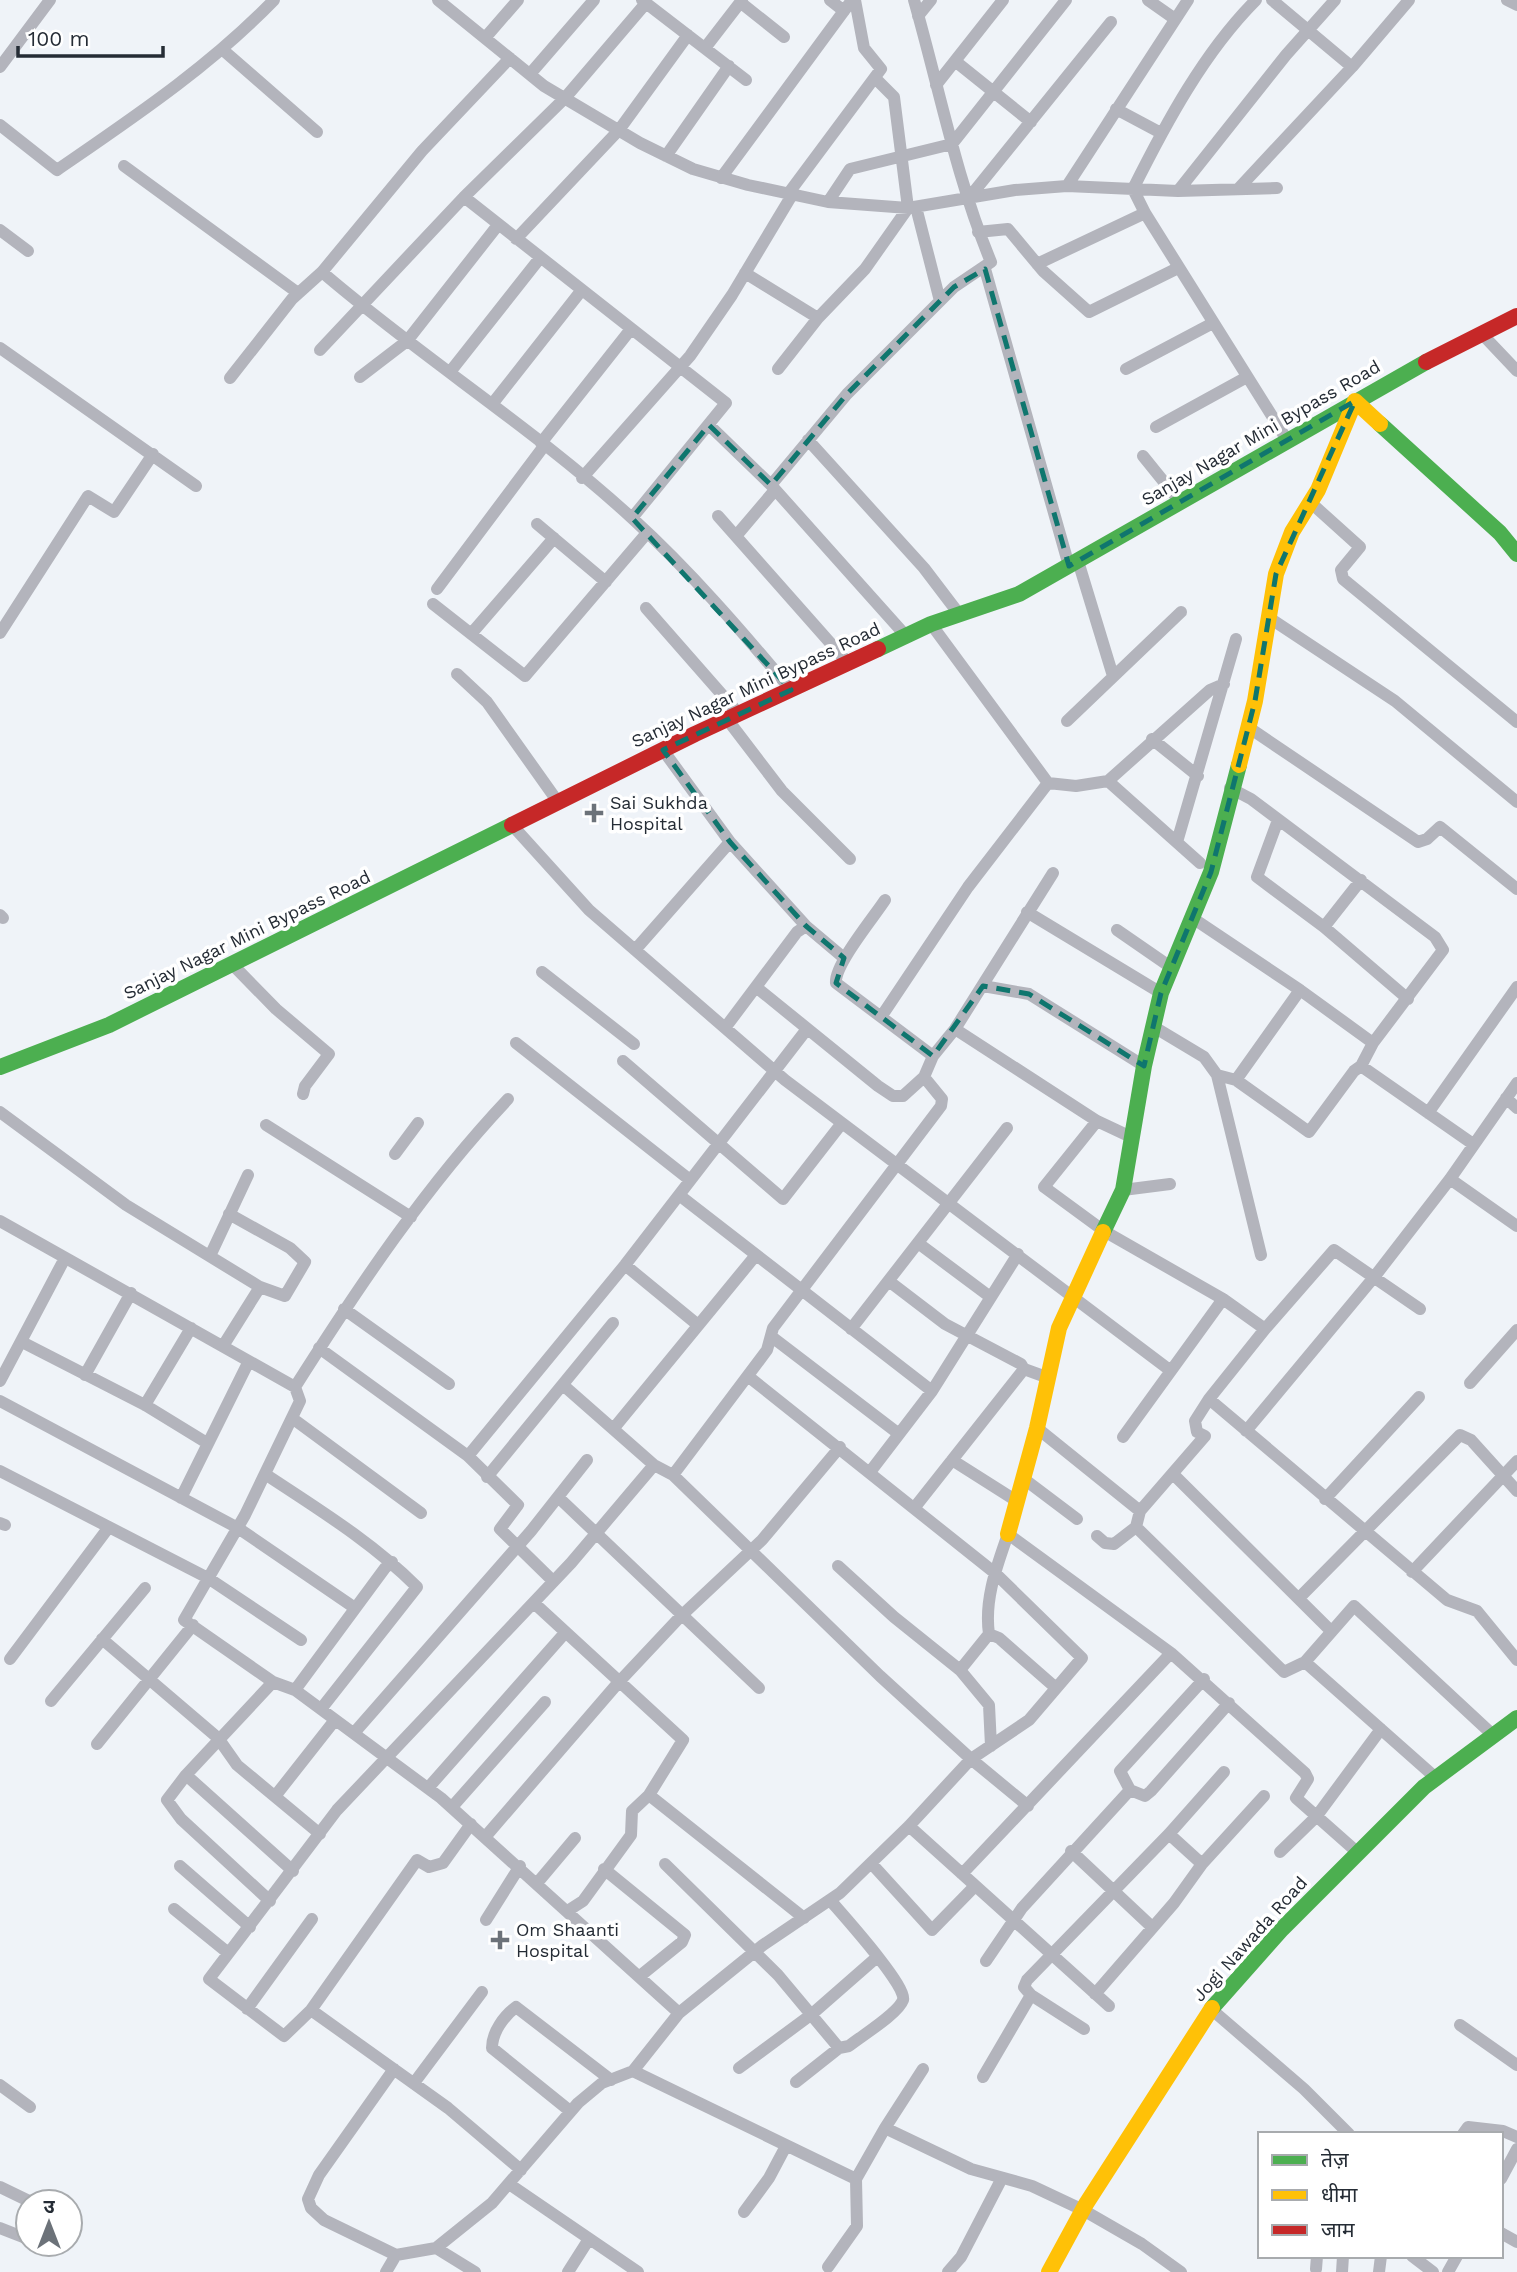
<svg xmlns="http://www.w3.org/2000/svg" width="1517" height="2272" font-family="'Work Sans','Noto Sans Devanagari',sans-serif">
	<style>
		.lines { fill: none; stroke-linecap: round; stroke-linejoin: round }
		.street { stroke: #b3b4bc; stroke-width: 12 }
		.fast { stroke: #4caf50; stroke-width: 16 }
		.slow { stroke: #ffc107; stroke-width: 16 }
		.jam { stroke: #c62828; stroke-width: 16 }
		.marked { fill: none; stroke: #0f766e; stroke-width: 5; stroke-dasharray: 14 9; stroke-linejoin: round }
		.poi-dot { fill: #6c7279; stroke: #fff; stroke-width: 2.5 }
		.labels { text-anchor: middle; stroke-width: 7; stroke-linejoin: round; paint-order: stroke }
		.street-label { font-size: 18px; fill: #252c35; stroke: #fff }
		.poi-label { font-size: 18px; fill: #252c35; stroke: #fff; text-anchor: start }
	</style>
	<rect width="100%" height="100%" fill="#eff3f8"/>
	<g class="lines">
		<!-- street -->
		<path class="street" d="M438 0 544 86 640 143 693 169 748 185 828 202 908 208 1015 190 1067 186 1178 191 1277 188
			M642 0 746 80
			M830 0 844 11
			M1148 0 1175 19
			M1272 0 1352 67
			M1507 0 1517 5
			M740 2 784 37
			M918 16 931 0
			M485 38 518 0
			M705 48 742 0
			M223 50 317 132
			M955 61 1031 122
			M0 67 50 0
			M530 74 594 0
			M936 85 1003 0
			M1116 109 1161 133
			M0 125 57 170C134 117 209 67 274 0
			M666 156 729 66
			M124 166 298 293
			M721 178 852 0
			M1067 186 1188 0
			M1239 188 1352 67 1409 0
			M1133 189 1145 213 1287 440
			M1133 189C1166 123 1204 52 1256 0
			M1178 191 1286 55 1335 0
			M788 194 881 69 864 48 855 0
			M464 197 726 403 632 518
			M968 199 1111 22
			M828 202 850 169 952 144 1066 0
			M916 207 940 301
			M0 230 28 251
			M978 232 1008 229 1043 271 1089 312 1178 268
			M516 239 619 130 688 35
			M1037 264 1145 213
			M985 269 1069 566
			M322 272C422 358 535 429 633 519 690 571 741 630 791 690
			M745 273 818 318
			M1482 334 1517 371
			M0 348 196 486
			M320 350 464 197 565 98 646 3
			M778 369 818 318 865 269 908 208 894 97 875 78
			M1126 369 1213 323
			M450 372 540 258
			M360 377 407 341 498 225
			M230 378 292 299 322 272 422 151 510 58
			M493 403 581 291
			M709 425 771 485 906 636
			M1156 427 1247 377
			M808 440 924 568 959 614
			M541 443 631 329
			M1143 456 1181 503
			M582 478 690 356 732 295 792 195
			M771 485 847 394 954 287 991 262C956 178 939 87 914 0
			M1310 502 1360 547 1341 570 1343 579 1517 722
			M718 516 848 663
			M537 524 606 582
			M736 536 775 490
			M1078 561 1113 676
			M437 589 544 446
			M433 604 525 676 647 533
			M646 608 739 714
			M1271 619 1395 701 1517 802
			M931 624 1048 783
			M0 633 88 496 114 512 153 454
			M471 634 554 538
			M457 674 487 702 558 802
			M727 719 782 791 850 859
			M1067 721 1181 612
			M1248 727 1418 842 1427 839 1440 827 1517 889
			M1152 739 1198 776
			M663 750 730 842 806 926 844 958
			M1108 781 1200 863
			M1278 820 1257 877 1324 927 1408 999
			M512 825 589 910 785 1080 1171 1371
			M1177 842 1236 639
			M885 900C874 917 834 965 836 983L933 1056
			M1027 912 1161 993
			M0 915 3 918
			M1194 919 1300 990 1373 1043
			M1324 927 1361 880
			M1117 930 1172 968
			M635 950 730 842
			M232 964 276 1009 329 1054 305 1086 303 1094
			M542 972 634 1044
			M983 986 1029 994 1144 1066
			M756 987 878 1086 893 1096H903L924 1077 933 1056 955 1029 1053 873
			M881 1017 968 887 1048 783 1076 786 1108 781 1210 690 1224 684
			M1154 1027 1204 1057 1217 1075 1261 1255
			M725 1028 797 932 806 926
			M955 1029 1097 1121 1131 1137
			M516 1043 690 1180
			M623 1061 783 1199 842 1123
			M1361 1066 1473 1144
			M1217 1075 1236 1080 1309 1132 1354 1071 1361 1066 1373 1043 1443 950 1435 937 1251 799 1230 788
			M1236 1080 1300 990
			M1506 1098 1517 1108
			M0 1112 126 1205 260 1287 285 1296 305 1262 290 1248 229 1214
			M1428 1113 1517 987
			M1097 1121 1044 1187 1104 1231 1223 1299 1265 1329 1209 1399 1195 1421 1197 1432 1205 1436 1140 1511 1136 1527 1114 1544 1105 1543 1097 1536
			M266 1125 411 1217
			M395 1154 418 1123
			M1450 1179 1517 1226
			M1123 1190 1170 1184
			M679 1195 932 1391
			M0 1221 295 1387 300 1401 245 1515 184 1620 273 1682 295 1690 441 1798 679 2013
			M918 1243 989 1296
			M210 1256 248 1175
			M625 1265 698 1325
			M890 1282 945 1324 1021 1364 1024 1369 1046 1377
			M344 1309 449 1384
			M851 1329 1007 1128
			M1265 1329 1334 1250 1420 1309
			M772 1337 899 1434
			M22 1342 145 1405 207 1443
			M223 1346 260 1287
			M319 1348 468 1456 518 1505 500 1529 552 1580
			M85 1375 131 1293
			M0 1381 65 1258
			M1470 1383 1517 1330
			M563 1385 654 1465 673 1475 880 1676 971 1759 1028 1806
			M295 1387C359 1286 426 1186 508 1099
			M1209 1399 1447 1600 1477 1611 1517 1660
			M0 1401 238 1528 355 1608
			M145 1405 191 1328
			M292 1418 421 1513
			M614 1428 756 1255
			M1037 1428 1140 1511
			M1246 1431 1375 1276 1450 1179 1517 1083
			M1123 1437 1223 1299
			M468 1456 625 1265 807 1029
			M952 1460 1015 1500
			M0 1471 208 1578 301 1640
			M870 1472 932 1391 1018 1254
			M265 1474C318 1509 372 1542 417 1587L321 1709
			M673 1475 767 1350 773 1328 941 1106 942 1099 924 1077
			M1174 1475 1331 1631
			M487 1477 613 1323
			M1024 1479 1077 1519
			M558 1497 759 1688
			M181 1498 249 1361
			M1325 1499 1419 1397
			M915 1507 1024 1369
			M0 1523 5 1525
			M1136 1527 1284 1672 1305 1662 1354 1606 1493 1735
			M838 1566 894 1617 960 1670 989 1705 991 1746
			M1412 1572 1517 1461
			M1300 1597 1460 1435 1471 1440 1517 1491
			M534 1603 683 1740 649 1795 632 1811 631 1835 583 1901 569 1910
			M989 1634 999 1638 1056 1688
			M102 1639 218 1738 237 1765 320 1834
			M10 1659 109 1527
			M1305 1662 1436 1778
			M960 1670 989 1634C984 1599 997 1566 1008 1534L1171 1653 1305 1773 1308 1779 1296 1798 1357 1852
			M1204 1679 1120 1771 1130 1790 1145 1796 1151 1791 1229 1703
			M295 1690 385 1568 392 1562
			M51 1701 145 1588
			M354 1733 531 1531 587 1460
			M97 1744 193 1625
			M186 1775 293 1871
			M428 1788 564 1634
			M276 1795 335 1720
			M649 1795 804 1918
			M452 1807 545 1702
			M471 1824 443 1863 429 1867 417 1860 311 2010 284 2036 209 1979 337 1810 571 1563 654 1465
			M909 1826 1109 2006
			M1169 1834 1202 1864
			M486 1836 618 1683 680 1617 762 1540 840 1447
			M1071 1851 1152 1927
			M1280 1852 1316 1817 1381 1729
			M871 1863 932 1930 975 1886
			M665 1864 778 1975 839 2048
			M180 1866 250 1927
			M604 1869 685 1935 682 1942 640 1976
			M962 1874 1171 1653
			M538 1882 575 1838
			M270 1901 181 1819 167 1800 186 1775 273 1682
			M174 1909 227 1952
			M486 1920 520 1866
			M986 1961 1022 1908 1130 1790
			M1095 1994 1174 1903 1202 1864 1264 1796
			M247 2009 312 1919
			M1211 2009 1304 2089 1349 2134
			M311 2010 448 2108 521 2170
			M1460 2025 1517 2065
			M1084 2029 1031 1995 1024 1987 1027 1980 1169 1834 1224 1772
			M739 2068 812 2014 876 1958
			M394 2069 319 2175 308 2199 311 2208 324 2220 396 2255
			M633 2071 856 2179 885 2128 971 2169 1032 2186 1083 2210 1142 2244 1181 2272
			M983 2077 1031 1995
			M796 2082 839 2048 849 2046C861 2036 898 2014 903 2000 908 1987 842 1914 830 1900
			M414 2083 482 1992
			M0 2085 30 2107
			M570 2111 492 2048C492 2032 504 2016 516 2007L611 2080
			M885 2128 923 2069
			M1463 2134 1468 2127 1503 2131 1517 2137
			M1501 2179 1517 2149
			M509 2184 638 2272
			M0 2187 31 2202
			M744 2212 769 2178 786 2146
			M0 2228 28 2239
			M1501 2233 1517 2242
			M436 2248 475 2272
			M1412 2256 1433 2272
			M828 2267 857 2226 856 2179
			M1316 2269 1317 2256
			M386 2272 396 2255 436 2248 492 2203 578 2103 602 2083 633 2071 679 2013 763 1945 840 1893 909 1826 971 1759 1029 1720 1082 1658 995 1573 749 1377
			M568 2272 589 2239
			M948 2272 961 2257 1002 2178
			M1342 2272 1343 2256
			M1379 2272 1381 2256
			M1448 2272 1457 2256"/>
		<!-- fast -->
		<path class="fast" d="M1380 424 1500 533 1517 554
			M878 649 931 624 1019 594 1426 362
			M0 1067 109 1025 512 825
			M1103 1232 1123 1190 1144 1066 1161 993 1211 872 1239 765
			M1212 2008 1282 1929 1424 1787 1517 1718"/>
		<!-- slow -->
		<path class="slow" d="M1239 765 1255 701 1276 574 1292 532 1318 490 1355 401 1380 424
			M1008 1534 1037 1428 1059 1328 1103 1232
			M1049 2272 1086 2204 1212 2008"/>
		<!-- jam -->
		<path class="jam" d="M1426 362 1517 316
			M512 825 695 734 878 649"/>
	</g>
	<!-- marked area -->
	<path class="marked" d="M985 269 1069 566 1355 401 1276 574 1255 701 1211 872 1161 993 1144 1066 1029 994 983 986 933 1056 836 983 844 958 806 926 730 842 663 750 791 690 632 518 709 425 771 485 847 394 954 287Z"/>
	<!-- markers -->
	<g class="poi-dot">
		<path d="M590.5 802.5h7v7h7v7h-7v7h-7v-7h-7v-7h7z"/>
		<path d="M496.5 1929.5h7v7h7v7h-7v7h-7v-7h-7v-7h7z"/>
	</g>
	<g class="labels">
		<!-- street labels -->
		<g class="street-label">
			<text transform="translate(1261 433) rotate(-30)" y="6">Sanjay Nagar Mini Bypass Road</text>
			<text transform="translate(756 685) rotate(-25)" y="6">Sanjay Nagar Mini Bypass Road</text>
			<text transform="translate(247 935) rotate(-26)" y="6">Sanjay Nagar Mini Bypass Road</text>
			<text transform="translate(1250 1939) rotate(-48)" y="6">Jogi Nawada Road</text>
		</g>
		<!-- poi labels -->
		<g class="poi-label">
			<text x="610" y="809">Sai Sukhda<tspan x="610" dy="21">Hospital</tspan></text>
			<text x="516" y="1936">Om Shaanti<tspan x="516" dy="21">Hospital</tspan></text>
		</g>
	</g>
	<!-- legend -->
	<rect x="1258" y="2132" width="245" height="126" fill="#ffffff" stroke="#a8abae" stroke-width="2"/>
	<rect x="1272" y="2155" width="35" height="10" fill="#4caf50" stroke="#a8abae" stroke-width="2"/>
	<text x="1321" y="2167" font-size="21" fill="#252c35">तेज़</text>
	<rect x="1272" y="2190" width="35" height="10" fill="#ffc107" stroke="#a8abae" stroke-width="2"/>
	<text x="1321" y="2202" font-size="21" fill="#252c35">धीमा</text>
	<rect x="1272" y="2225" width="35" height="10" fill="#c62828" stroke="#a8abae" stroke-width="2"/>
	<text x="1321" y="2237" font-size="21" fill="#252c35">जाम</text>
	<!-- north arrow -->
	<g transform="translate(49 2223)"><circle r="33" fill="#ffffff" stroke="#a8abae" stroke-width="2"/>
	<path d="M0-5L12 26L0 18L-12 26Z" fill="#6c7279"/>
	<text y="-10" font-size="19" font-weight="bold" text-anchor="middle" fill="#252c35">उ</text>
	</g>
	<!-- scale -->
	<path d="M18 46v10h145v-10" fill="none" stroke="#252c35" stroke-width="3.5"/>
	<text x="28" y="46" font-size="21" fill="#252c35" stroke="#ffffff" stroke-width="5" paint-order="stroke">100 m</text>
</svg>
